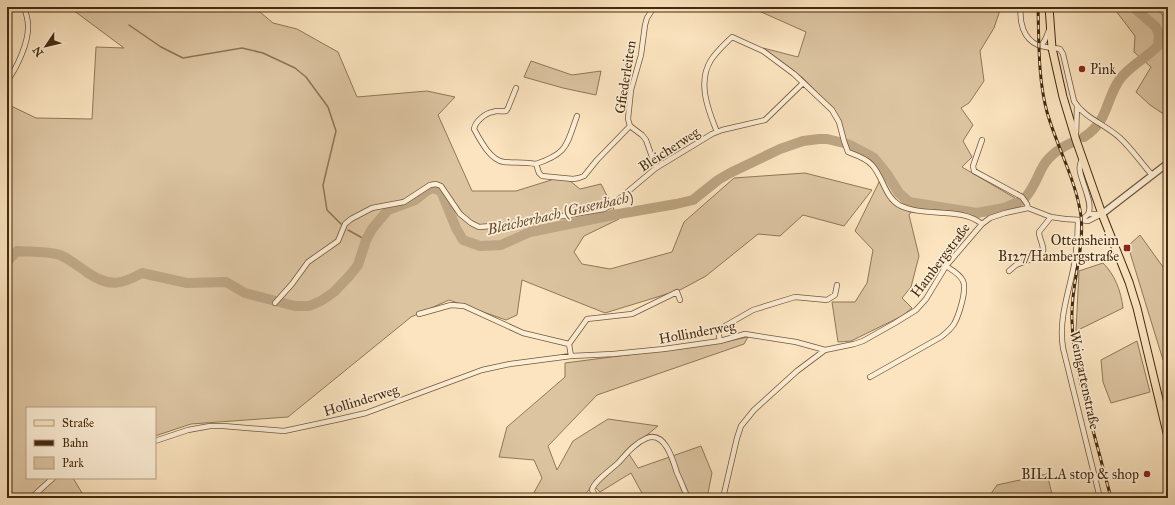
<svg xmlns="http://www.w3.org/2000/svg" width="1175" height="505" font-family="'IM FELL Great Primer',serif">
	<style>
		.green { fill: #dcc4a1; stroke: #907758 }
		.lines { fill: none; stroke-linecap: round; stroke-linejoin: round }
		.stream { stroke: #8d7454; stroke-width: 1.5 }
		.river { stroke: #bda583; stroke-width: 10 }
		.minor-casing { stroke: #72583a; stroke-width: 6 }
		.tertiary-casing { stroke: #72583a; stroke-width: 8 }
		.primary-casing { stroke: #452a0e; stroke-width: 9 }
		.minor { stroke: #fcedd5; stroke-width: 4.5 }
		.tertiary { stroke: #fcedd5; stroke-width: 5.5 }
		.primary { stroke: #fbe4bf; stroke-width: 7 }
		.rail-casing { stroke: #452a0e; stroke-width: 3 }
		.rail { stroke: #fcedd5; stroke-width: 1.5; stroke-dasharray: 4.5; stroke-linecap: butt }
		.poi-dot { fill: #8f2418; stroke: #fcedd5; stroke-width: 1.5 }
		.labels { text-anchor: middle; stroke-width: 3.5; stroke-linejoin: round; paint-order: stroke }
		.poi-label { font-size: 14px; fill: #452a0e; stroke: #fcedd5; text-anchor: end }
		.street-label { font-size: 14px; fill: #452a0e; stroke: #fcedd5 }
		.water-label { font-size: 15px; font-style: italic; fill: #694f31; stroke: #fcedd5 }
	</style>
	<rect width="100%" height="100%" fill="#fbe4bf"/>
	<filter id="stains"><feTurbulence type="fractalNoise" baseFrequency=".005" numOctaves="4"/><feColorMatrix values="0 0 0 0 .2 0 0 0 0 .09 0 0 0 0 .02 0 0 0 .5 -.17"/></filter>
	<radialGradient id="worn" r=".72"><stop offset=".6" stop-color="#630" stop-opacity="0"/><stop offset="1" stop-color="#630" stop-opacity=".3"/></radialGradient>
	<!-- green -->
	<path class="green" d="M69 7H254L273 23 297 29 338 52 357 97 427 91 455 97 438 115 472 191H516L564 176 580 189 601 184 619 219 584 236 574 252 582 264 610 269 672 252 684 222 734 178 805 173 872 190 844 226 803 215 780 236 758 234 706 276 680 290 605 313 522 280 517 315 506 320 449 300 411 317 288 417 191 424 155 436V408H27V478H73L85 498H7V104L36 118 92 119 96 47 124 48Z
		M750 7H1001L994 28 980 51 984 81 969 103 961 108 973 125 963 141 972 157 962 167 1015 198 1021 206 984 216 965 214 917 204 909 215 919 256 911 287 902 298 912 308 902 316 851 341 838 342 832 302H855L867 283 873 250 855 231 881 178 870 162 846 151 833 109 803 78 763 48 798 57 806 32Z
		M1121 7H1154L1168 20V117L1150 105 1136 92 1151 67 1134 52 1135 36 1116 11Z
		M531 61 572 75 601 71 596 95 563 88 524 77Z
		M1140 235 1168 274V357L1163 360 1128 246Z
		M1103 263C1115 275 1121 291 1123 308L1076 331 1079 271Z
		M748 337 744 344 597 395 548 446 557 470 573 441 608 419 658 426 627 451 638 468 701 446 712 473 707 498 644 497 631 473 600 492 593 485 582 498H531L542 478 534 460 499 457 507 427 565 377V363L719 343Z
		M1137 341 1150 392 1111 403 1103 382 1101 360Z
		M1047 474 1053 498H988L997 485Z"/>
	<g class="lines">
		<!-- stream -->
		<path class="stream" d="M129 25 161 47 183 58 242 48 263 53 295 68 306 77 328 107 336 131 323 185 327 210 341 224
			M348 230 366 240"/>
		<!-- river -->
		<path class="river" d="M1084 137C1109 121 1105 100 1120 79 1130 66 1146 58 1158 46L1159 35 1156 27 1133 7
			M1025 198C1033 189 1036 180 1041 170 1047 157 1058 149 1071 143
			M7 262 17 251C30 252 47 251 60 255 70 259 79 267 88 273 109 287 121 285 142 273L187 283 226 282 245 293 295 306H309L321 301 334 292 351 274 358 265 366 240 372 229 388 210 415 200 428 190 433 188 441 191 456 228 463 240 480 246 501 245 530 232 613 215 676 204 693 200 718 180 730 173 780 149 803 141 819 139H827L848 144 874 158 887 174 899 193 909 202 977 213 1004 208 1021 201"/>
		<!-- minor casing -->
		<g class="minor-casing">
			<path id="minor" d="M654 7 647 18 645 25 641 55 631 90 628 119 630 126 642 135 646 140 656 168
				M1021 7C1019 21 1023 39 1038 45 1045 48 1053 48 1060 49L1063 54 1074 101C1084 118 1105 124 1120 138 1132 149 1141 163 1152 175
				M1041 46 1045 40 1049 30
				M7 81C17 68 29 42 28 25 28 19 26 13 24 7
				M516 88 508 108 506 111C501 112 497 110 493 112 485 113 475 122 474 129 480 140 490 160 504 162 515 163 525 162 536 164
				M577 116C566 146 568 153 536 164L539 173 542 176 573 179 579 178 584 176 597 160 630 126
				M717 132C708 110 697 82 711 60 717 51 725 44 732 37L763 51 794 74 832 110 839 122 844 141 848 152C856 155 866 158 872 165 883 177 885 197 899 205 924 218 960 206 982 224
				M1076 136 1077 106
				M982 140 973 166 974 171 1022 197 1027 204 1028 208
				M1088 214H1102
				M1078 220C1078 233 1077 247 1075 260 1070 290 1058 317 1063 348L1100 498
				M1081 220C1083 218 1087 216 1088 214 1094 205 1081 181 1080 171 1079 167 1080 163 1082 159
				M1009 271 1016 265 1042 255C1046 247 1039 240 1039 232L1051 217
				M275 303 292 284 308 262 338 241 345 224 351 219 372 208 404 202 430 185 436 184 441 186 460 214 471 223 479 227 515 224 604 209 613 204 656 168 712 134 722 130 765 120 803 83
				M419 314 451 305 464 306 523 333 569 344
				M720 341 718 330 753 310 795 297 827 300 835 295 837 285
				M571 356 569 344 587 319 632 314 677 292 680 300
				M870 377 941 337C946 333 951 329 954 324 959 315 967 290 963 281 960 274 952 270 946 266
				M155 441 188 430 210 426H223L284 431 340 419 366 413 482 370 510 364 571 356 613 354 664 349 720 341 745 334 796 342 825 350
				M31 498 53 478
				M597 498 592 490C593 482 612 469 619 462 627 453 635 443 647 438 665 431 673 460 677 473 681 481 684 490 688 498
				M723 498 737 438 741 426 754 410 797 371 825 350 854 344 863 341 895 323 916 310 926 299 946 266 982 224 990 218 1005 213 1028 208 1051 217 1065 219 1081 220 1088 221 1102 214"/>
		</g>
		<!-- tertiary casing -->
		<g class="tertiary-casing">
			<path id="tertiary" d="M1102 214 1168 163"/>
		</g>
		<!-- primary casing -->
		<g class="primary-casing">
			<path id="primary" d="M1049 7 1052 48 1063 97 1076 140 1102 214 1129 282 1137 308 1168 437"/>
		</g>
		<!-- minor -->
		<use href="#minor" class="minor"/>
		<!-- tertiary -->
		<use href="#tertiary" class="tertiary"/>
		<!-- primary -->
		<use href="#primary" class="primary"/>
		<!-- rail casing -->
		<g class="rail-casing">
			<path id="rail" d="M1038 7C1039 42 1038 79 1047 112 1057 147 1076 180 1081 216 1085 251 1070 286 1072 321 1073 355 1081 387 1090 419 1097 445 1104 472 1111 498"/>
		</g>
		<!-- rail -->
		<use href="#rail" class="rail"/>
	</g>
	<!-- markers -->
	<g class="poi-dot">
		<circle cx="1082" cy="69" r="4"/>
		<rect x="1123" y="244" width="8" height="8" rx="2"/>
		<circle cx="1147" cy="474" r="4"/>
	</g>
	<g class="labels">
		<!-- poi labels -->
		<g class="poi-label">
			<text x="1090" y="74" text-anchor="start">Pink</text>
			<text x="1119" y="245">Ottensheim<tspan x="1119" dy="16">B127/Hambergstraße</tspan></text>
			<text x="1139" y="479">BILLA stop &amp; shop</text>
		</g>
		<!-- street labels -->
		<g class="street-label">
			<text transform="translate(625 77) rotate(-81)" y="5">Gfiederleiten</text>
			<text transform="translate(669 149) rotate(-33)" y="5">Bleicherweg</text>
			<text transform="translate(940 260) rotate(-53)" y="5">Hambergstraße</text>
			<text transform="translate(697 332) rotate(-10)" y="5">Hollinderweg</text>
			<text transform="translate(1085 380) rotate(78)" y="5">Weingartenstraße</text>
			<text transform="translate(361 400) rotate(-17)" y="5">Hollinderweg</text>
		</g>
		<!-- water labels -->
		<g class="water-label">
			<text transform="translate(560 213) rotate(-13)" y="5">Bleicherbach (Gusenbach)</text>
		</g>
	</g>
	<!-- margin -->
	<rect width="1175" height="505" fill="none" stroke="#fbe4bf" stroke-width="24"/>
	<rect x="8" y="8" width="1159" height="489" fill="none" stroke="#452a0e" stroke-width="2"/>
	<rect x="12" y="12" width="1151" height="481" fill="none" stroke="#452a0e"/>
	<!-- legend -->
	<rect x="26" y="407" width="130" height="72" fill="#fcedd5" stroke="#b39f85"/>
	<rect x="34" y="420" width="20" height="6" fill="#fbe4bf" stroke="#b39f85"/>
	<text x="62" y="427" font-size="12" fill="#452a0e">Straße</text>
	<rect x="34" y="440" width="20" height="6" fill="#452a0e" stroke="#b39f85"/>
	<text x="62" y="447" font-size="12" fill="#452a0e">Bahn</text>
	<rect x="34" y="457" width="20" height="12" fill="#dcc4a1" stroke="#b39f85"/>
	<text x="62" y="467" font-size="12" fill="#452a0e">Park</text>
	<!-- north arrow -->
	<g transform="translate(46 46) rotate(235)" stroke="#fcedd5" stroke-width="3" paint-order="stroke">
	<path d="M0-3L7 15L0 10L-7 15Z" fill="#452a0e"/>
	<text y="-6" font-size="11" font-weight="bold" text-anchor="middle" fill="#452a0e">N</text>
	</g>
	<rect width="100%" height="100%" filter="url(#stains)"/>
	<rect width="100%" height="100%" fill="url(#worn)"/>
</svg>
